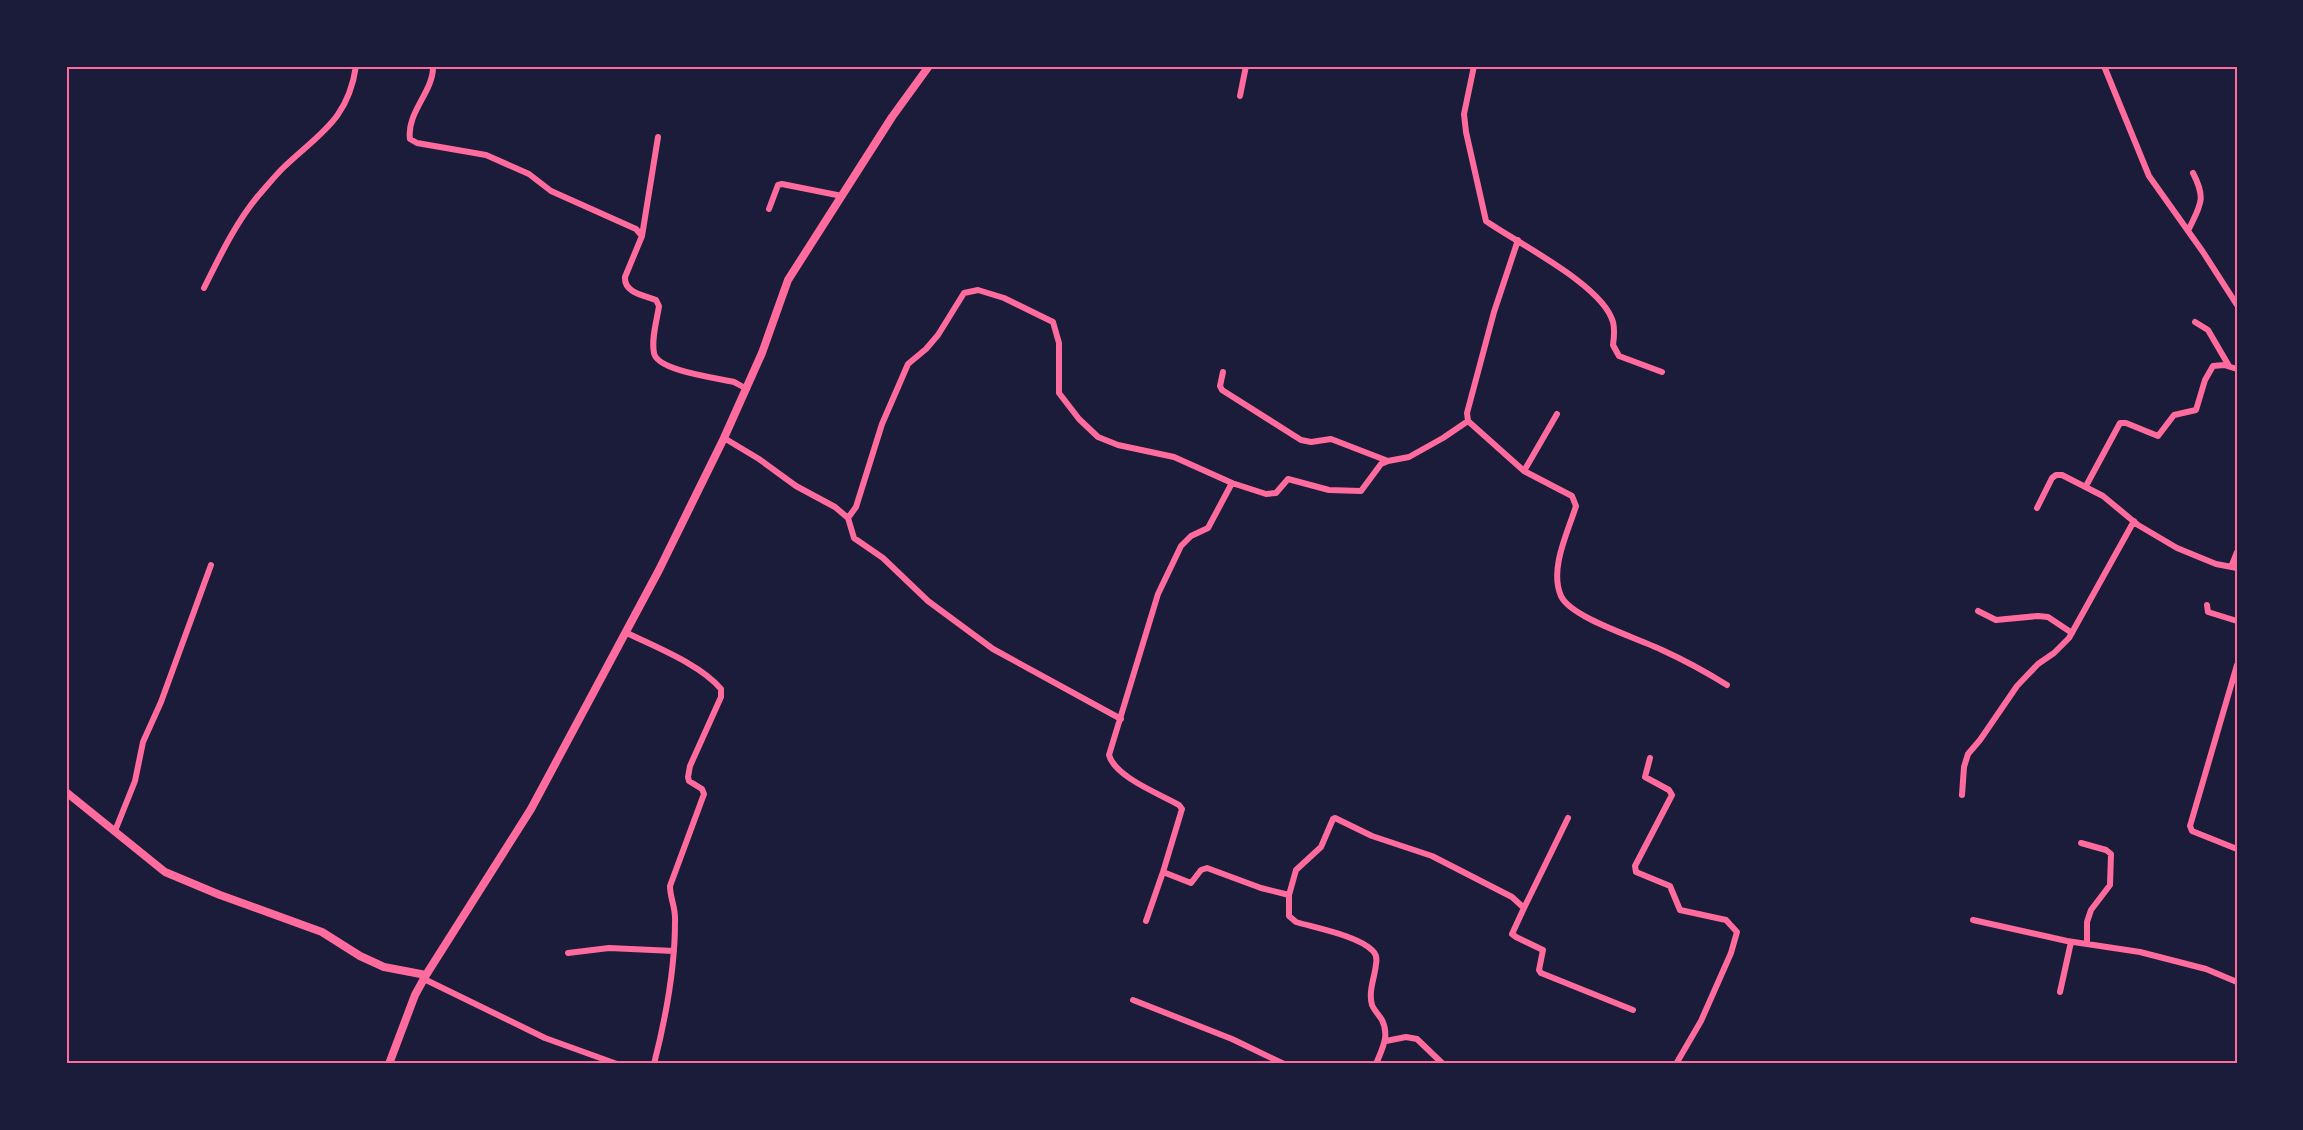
<svg xmlns="http://www.w3.org/2000/svg" width="2303" height="1130" font-family="Inter,sans-serif">
	<style>
		.lines { fill: none; stroke-linecap: round; stroke-linejoin: round }
		.minor { stroke: #ff6b9d; stroke-width: 6 }
		.tertiary { stroke: #ff6b9d; stroke-width: 8 }
		.neatline { fill: none; stroke: #ff6b9d; stroke-width: 2 }
	</style>
	<rect width="100%" height="100%" fill="#1b1b3a"/>
	<g class="lines">
		<!-- minor -->
		<path class="minor" d="M433 66C434 91 406 113 410 139L417 143 486 155 529 174 551 191 636 229 642 236 625 277C624 293 644 295 656 300L659 306C657 320 651 339 654 353 657 371 718 378 734 382 738 384 743 387 747 389
			M1474 66 1464 114 1466 132 1486 221C1517 243 1603 285 1613 322 1615 330 1614 338 1613 345L1619 356 1662 372
			M2104 66 2149 176 2203 252 2237 305
			M1240 96 1246 66
			M769 209 778 185 782 184 842 196
			M2188 231C2200 205 2207 200 2193 173
			M642 236 658 137
			M1518 240 1494 312 1467 413 1468 421 1524 471 1572 496 1576 506C1568 532 1549 569 1561 596 1571 618 1638 638 1662 650 1684 660 1706 672 1727 685
			M204 288C220 256 235 224 258 196 266 187 274 177 283 168 318 134 348 121 356 66
			M2195 322 2208 330 2229 366
			M1223 372 1220 386 1222 390 1301 440 1311 442 1331 439 1388 461
			M724 438 759 459 796 486 835 507 848 518 854 538 883 558 928 601 993 649 1121 719
			M1524 471 1557 414
			M1232 483 1208 528 1191 536 1181 546 1158 594 1109 755C1115 777 1160 794 1179 805L1182 809 1163 872 1191 883 1201 870 1207 868 1261 888 1289 895
			M2086 486 2120 423H2126L2158 436 2174 415 2196 410 2205 380 2213 366 2224 365 2237 369
			M2037 508 2052 478 2056 475H2062L2103 496 2138 525 2177 548 2216 564 2237 568
			M848 518 856 507 882 424 908 364 926 349 938 335 964 293 978 290 1004 298 1053 322 1059 343V393L1079 419 1098 437 1118 445 1174 457 1232 483 1266 494 1276 493 1288 479 1329 490 1361 491 1381 464 1388 461 1409 457 1443 438 1468 421
			M2231 567 2237 552
			M2207 605 2208 612 2237 621
			M1978 611 1996 620 2038 616 2048 617 2072 633
			M625 632C655 647 700 664 721 689V697L690 766 688 777 689 781 702 789 704 794 670 886C670 899 676 907 675 922 675 971 666 1017 654 1064
			M2237 665 2190 826 2192 831 2237 849
			M1650 758 1645 777 1669 790 1672 795 1635 866 1636 872 1670 886 1680 910 1726 920 1737 932 1731 953 1701 1021 1676 1064
			M1962 795 1964 767 1968 754 1980 740 2017 686 2038 664 2054 653 2069 638 2134 521
			M115 831 135 781 143 742 161 702 211 565
			M2081 843 2106 850 2111 854 2110 885 2091 910 2087 922V944
			M1524 908 1568 818
			M1973 920 2067 941 2140 952 2206 969 2237 982
			M1146 921 1163 872
			M568 953 609 948 674 951
			M424 979 545 1038 617 1064
			M2060 992 2071 942
			M1133 1000 1232 1039 1284 1064
			M1386 1041 1406 1037 1417 1039 1443 1064
			M1376 1064C1382 1049 1390 1036 1382 1020 1379 1015 1374 1010 1372 1005 1368 991 1375 977 1376 964 1377 959 1377 955 1373 951 1359 936 1316 928 1296 922L1289 916V895L1296 870 1321 847 1333 819 1335 818 1372 836 1432 856 1512 897 1524 908 1512 934 1516 937 1543 950 1539 970 1541 973 1633 1010"/>
		<!-- tertiary -->
		<path class="tertiary" d="M66 792 165 872 220 895 322 932 360 956 384 967 426 975
			M389 1064 415 995 426 975 531 809 659 570 724 438 762 353 788 280 892 117 929 66"/>
	</g>
	<!-- border -->
	<rect width="2303" height="1130" fill="none" stroke="#1b1b3a" stroke-width="135"/>
	<rect x="68" y="68" width="2168" height="994" class="neatline"/>
</svg>
